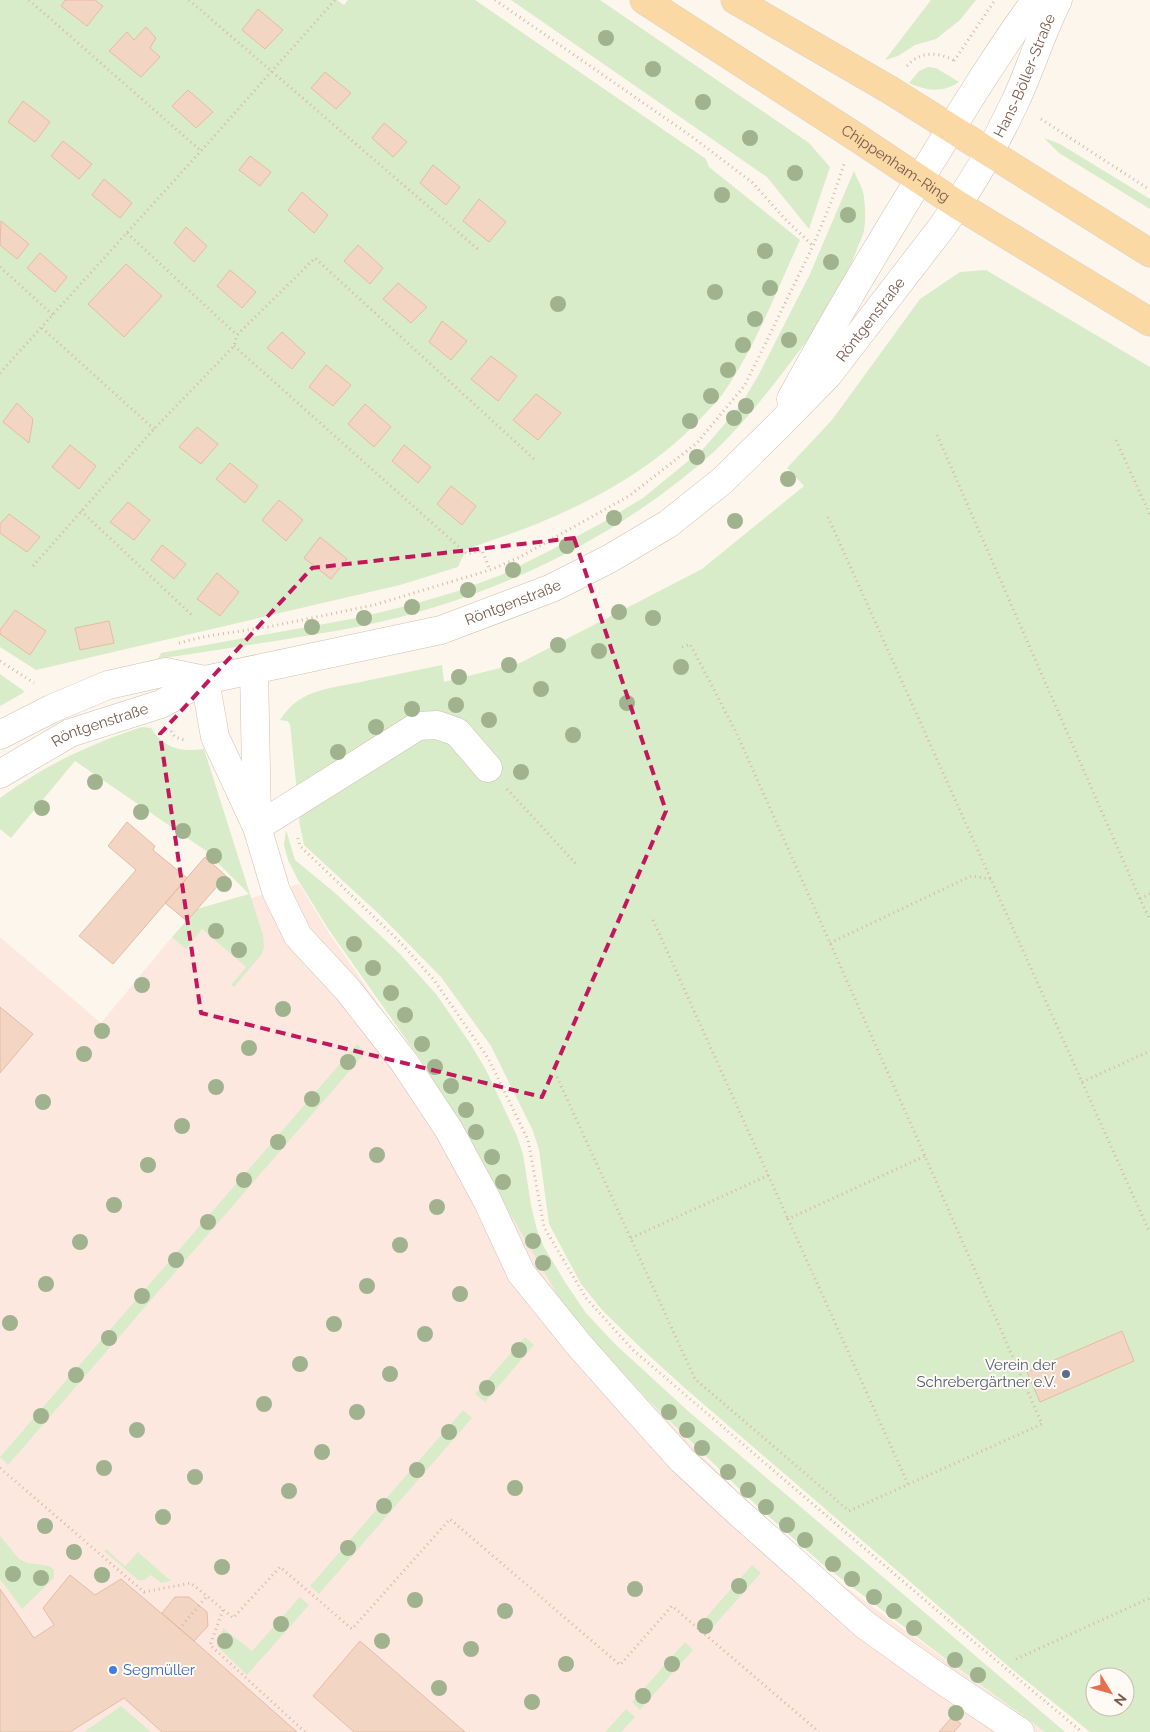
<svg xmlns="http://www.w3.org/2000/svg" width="1150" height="1732" font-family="Raleway,sans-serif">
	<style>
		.commercial { fill: #fde8e0 }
		.green { fill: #d8ecc9; fill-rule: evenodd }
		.building { fill: #f3d5c3; stroke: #e6bba3 }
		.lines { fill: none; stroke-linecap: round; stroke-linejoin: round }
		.minor-casing { stroke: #d1beb0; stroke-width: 29 }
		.major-casing { stroke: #dad1cd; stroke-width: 29 }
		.path { stroke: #d9b8a5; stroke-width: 3; stroke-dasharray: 1 4; stroke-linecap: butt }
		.minor { stroke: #fff; stroke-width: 28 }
		.major { stroke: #fbd9a5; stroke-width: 28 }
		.tree { fill: #a0b28e }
		.marked { fill: none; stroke: #c2185b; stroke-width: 4; stroke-dasharray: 10 6; stroke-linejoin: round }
		.service-dot { fill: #5c6f8a; stroke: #fffaf3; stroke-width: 2 }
		.shop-dot { fill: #3f7fe0; stroke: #fffaf3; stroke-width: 2 }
		.labels { text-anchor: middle; stroke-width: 4; stroke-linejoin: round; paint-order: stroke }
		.street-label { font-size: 15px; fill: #7a5c4d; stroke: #fffaf3 }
		.service-label { font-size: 15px; fill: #4e5e75; stroke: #fffaf3; text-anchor: end }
		.shop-label { font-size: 15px; fill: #366cbe; stroke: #fffaf3; text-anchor: start }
	</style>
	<rect width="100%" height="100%" fill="#fdf6ec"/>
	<!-- commercial -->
	<path class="commercial" d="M299 884 329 933 419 1063 556 1284 643 1394 789 1546 1045 1732H0V937L101 1023 172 937 251 898Z"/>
	<!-- green -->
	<path class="green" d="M0 0H337L344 5 348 0H475L706 159 709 167 800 240C776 292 755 348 722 395 717 402 710 408 704 415 642 483 552 522 466 549L458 567 400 585 36 670 0 647Z
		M511 0H600L809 143 830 167 809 229 767 177Z
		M931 0H976L960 20 936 39 915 45 898 56 885 60Z
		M928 67 936 68 959 82C943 93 926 91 909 83L919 71Z
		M1044 138 1060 144 1150 199V209L1059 153Z
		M854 171C857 179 863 188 864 197 865 206 866 220 864 230 863 237 858 245 856 252 844 284 827 314 806 342 778 379 750 417 716 450 618 539 491 599 362 626 295 639 226 648 158 659L161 653 357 618 414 604 458 591 501 575 551 550 600 524 643 498 704 448 740 406 758 376 810 274Z
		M986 270 1150 367V1732H1090L1008 1666 687 1390 643 1350 603 1311 581 1284 549 1224 539 1150 533 1131 491 1046 441 977 379 914 304 845 299 821 305 789 297 793 290 724 287 721 280 720C301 687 332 689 365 681 391 676 416 670 442 665L444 682 520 663 702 569 804 486 787 468 832 420 920 299 960 272ZM1095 1677H1125V1707H1095Z
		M0 674 24 691 23 693 0 706Z
		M142 727 151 728C165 749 181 752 204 749L263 935 264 947 262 954 234 987 231 985 246 967 202 929 186 949 172 937 197 909 249 894 205 850 75 761 11 838 0 829V798C47 764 88 745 142 727Z
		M286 830 295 860 334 892 399 953 436 994 470 1043 486 1070 517 1136 523 1154 531 1205 537 1230 544 1247 565 1282 586 1313 615 1344 688 1411 1065 1732H1045L943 1657 821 1563 755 1504 648 1400 598 1346 561 1301 477 1157 451 1110 420 1059 329 930 298 880 288 860 284 845Z
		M357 1044 366 1052 8 1465 0 1457Z
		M525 1337 534 1345 485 1402 475 1394Z
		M463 1410 472 1418 319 1594 310 1586Z
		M0 1536 19 1559 28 1563 50 1566 54 1570V1578L22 1609 0 1579Z
		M106 1549 125 1566 138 1552 171 1581 161 1583 151 1575 144 1580H138L104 1551Z
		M752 1565 761 1573 710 1630 702 1622Z
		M300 1597 309 1605 247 1675 217 1646 223 1628 252 1651Z
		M685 1642 693 1650 640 1710 632 1702Z
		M121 1706 151 1732H84Z
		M626 1709 635 1717 621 1732H605Z"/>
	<!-- building -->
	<path class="building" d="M65 0H95L103 6 87 26 61 6Z
		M258 9 283 30 265 49 242 30Z
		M146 27 156 38 150 48 160 57 141 77 109 51 127 32 134 40Z
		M325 72 351 93 336 109 311 88Z
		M188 90 213 112 196 128 172 106Z
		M23 101 50 122 35 142 8 122Z
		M384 123 407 142 393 157 372 138Z
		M63 141 92 164 79 179 51 156Z
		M250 156 271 172 260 186 239 170Z
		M433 165 460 187 446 205 420 183Z
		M104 179 132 203 120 218 92 195Z
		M302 192 328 215 314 233 288 210Z
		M479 199 506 222 489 242 463 221Z
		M1 221 29 244 17 259 0 245Z
		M186 227 207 246 194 262 174 243Z
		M358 245 383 268 370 284 344 261Z
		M40 253 67 277 55 292 27 268Z
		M126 264 162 296 124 337 88 304Z
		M230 270 256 292 242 308 217 286Z
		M398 283 427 307 411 323 383 299Z
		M442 321 467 341 451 360 429 342Z
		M282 332 305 353 292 369 267 348Z
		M491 356 517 376 498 401 471 379Z
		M326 365 351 385 333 406 309 387Z
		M536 394 561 413 538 440 513 420Z
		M17 403 33 419 29 443 3 422Z
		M365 404 391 427 374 447 348 424Z
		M197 427 218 444 201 464 179 447Z
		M70 445 96 466 79 489 52 467Z
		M404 445 431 467 418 483 392 461Z
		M230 463 258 486 245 503 216 479Z
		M451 486 476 506 462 525 437 504Z
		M279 500 303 520 286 541 262 520Z
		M128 502 150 520 134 540 110 522Z
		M9 514 40 537 27 552 0 533V524Z
		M320 537 347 559 331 579 304 558Z
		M162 545 186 564 174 579 151 560Z
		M217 573 239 592 220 616 197 599Z
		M15 610 46 631 30 655 0 634V630Z
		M109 621 114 643 80 650 75 628Z
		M127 822 155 846 153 850 187 878 113 964 79 936 136 870 108 846Z
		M205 857 226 876 187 921 165 903Z
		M0 1007 33 1034 0 1073Z
		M1122 1331 1134 1361 1040 1402 1027 1372Z
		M70 1575 95 1595 121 1579 194 1641 297 1732H162L124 1698 70 1732H0V1589L34 1638 54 1625 43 1608Z
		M175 1597H189L207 1612 208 1626 194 1641 162 1613Z
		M360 1641 465 1732H354L313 1696Z
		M952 1717 961 1724 954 1732H939Z"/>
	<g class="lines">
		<!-- minor casing -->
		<g class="minor-casing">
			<g id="minor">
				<path d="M791 399C837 315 885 234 936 153 968 101 1000 49 1036 0"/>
				<path d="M254 670 257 818"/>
				<path d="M205 680 215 737 257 827 276 891 298 936 348 990 404 1062 449 1130 487 1200 521 1273 579 1345 634 1407 682 1460 737 1511 865 1625 932 1673 1020 1732"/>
				<path d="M0 735 51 709 108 685 166 672 205 680"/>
				<path id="s1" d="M0 774 70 733 161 704 205 680 441 630 552 588 609 559 668 524 722 481 775 429 828 375 942 227C970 188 995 145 1015 102 1031 68 1041 33 1058 0"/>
				<path d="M257 827 418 726 437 725 457 732 488 768"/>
			</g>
		</g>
		<!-- major casing -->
		<g class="major-casing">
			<g id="major">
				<path id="s2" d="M644 0 859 139 958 205 1150 322"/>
				<path d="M735 0 890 90 1150 253"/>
			</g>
		</g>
		<!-- path -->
		<path class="path" d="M29 0 201 151
			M189 0 480 251
			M495 0 691 136 753 183 784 218 813 246
			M954 61 995 0
			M907 66C921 50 940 52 957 62
			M1041 119 1150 190
			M127 233 237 335
			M0 267 53 315
			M42 328 154 429
			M234 346 467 554 482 550 490 570
			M0 373 201 151 335 0
			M937 435 1140 899
			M1116 440 1150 515
			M81 511 194 617
			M828 517 1150 1233
			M33 566 154 429 234 346 237 335 315 258 534 459
			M179 643 202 637 273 626 374 605 490 570 518 558 629 496 697 443 745 385 813 246 832 200 844 164
			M0 661 34 683
			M171 731 175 737 184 740
			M507 789 577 865
			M298 838 300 846 400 942 434 980 488 1058 528 1140 544 1227 586 1298 633 1350 961 1631 1082 1732
			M1150 894 1140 899 1150 920
			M653 920 788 1219
			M830 943 971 876 991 879
			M557 1077 695 1379 849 1511 1042 1424 925 1156 736 732 690 644 682 647
			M1082 1082 1150 1051
			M631 1238 769 1175
			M0 1468 144 1592 191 1583 207 1596
			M908 1484 788 1219 925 1156
			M223 1610 210 1645 305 1732
			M179 1629 207 1596 233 1618 280 1567 352 1629 450 1519 620 1665 672 1606 819 1732
			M1016 1659 1150 1598"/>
		<!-- minor -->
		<use href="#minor" class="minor"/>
		<!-- major -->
		<use href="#major" class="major"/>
	</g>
	<!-- trees -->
	<g class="tree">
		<circle cx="606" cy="38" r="8"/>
		<circle cx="653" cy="69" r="8"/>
		<circle cx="703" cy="102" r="8"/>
		<circle cx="750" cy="138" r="8"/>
		<circle cx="795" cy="173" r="8"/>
		<circle cx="722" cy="195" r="8"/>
		<circle cx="848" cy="215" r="8"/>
		<circle cx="765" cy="251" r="8"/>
		<circle cx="831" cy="262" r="8"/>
		<circle cx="770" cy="288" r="8"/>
		<circle cx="715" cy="292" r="8"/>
		<circle cx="558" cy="304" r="8"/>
		<circle cx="755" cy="319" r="8"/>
		<circle cx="789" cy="340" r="8"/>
		<circle cx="743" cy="345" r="8"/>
		<circle cx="728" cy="370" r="8"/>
		<circle cx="711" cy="396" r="8"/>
		<circle cx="746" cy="406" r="8"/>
		<circle cx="734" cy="418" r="8"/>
		<circle cx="690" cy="421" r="8"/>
		<circle cx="697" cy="457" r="8"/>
		<circle cx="788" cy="479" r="8"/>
		<circle cx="614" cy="518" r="8"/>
		<circle cx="735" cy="521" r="8"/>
		<circle cx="567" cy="546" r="8"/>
		<circle cx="513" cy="570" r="8"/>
		<circle cx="468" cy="590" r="8"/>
		<circle cx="412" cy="607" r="8"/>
		<circle cx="619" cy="612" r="8"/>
		<circle cx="364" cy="618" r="8"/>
		<circle cx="653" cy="618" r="8"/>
		<circle cx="312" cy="627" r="8"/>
		<circle cx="558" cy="645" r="8"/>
		<circle cx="599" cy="651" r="8"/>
		<circle cx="509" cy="665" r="8"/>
		<circle cx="681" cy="667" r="8"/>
		<circle cx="459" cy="677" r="8"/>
		<circle cx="541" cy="689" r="8"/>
		<circle cx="627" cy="703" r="8"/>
		<circle cx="456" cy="705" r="8"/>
		<circle cx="412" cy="709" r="8"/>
		<circle cx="489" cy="720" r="8"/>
		<circle cx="376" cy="727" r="8"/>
		<circle cx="573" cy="735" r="8"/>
		<circle cx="338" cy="752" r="8"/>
		<circle cx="521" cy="772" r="8"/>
		<circle cx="95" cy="782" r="8"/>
		<circle cx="42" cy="808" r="8"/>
		<circle cx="141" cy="812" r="8"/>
		<circle cx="183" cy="831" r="8"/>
		<circle cx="214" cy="856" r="8"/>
		<circle cx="224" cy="884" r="8"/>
		<circle cx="216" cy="931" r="8"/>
		<circle cx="354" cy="944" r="8"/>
		<circle cx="239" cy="950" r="8"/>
		<circle cx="373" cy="968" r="8"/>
		<circle cx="142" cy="985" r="8"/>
		<circle cx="391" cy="993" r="8"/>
		<circle cx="283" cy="1009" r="8"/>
		<circle cx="405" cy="1015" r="8"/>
		<circle cx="102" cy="1031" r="8"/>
		<circle cx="422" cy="1044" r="8"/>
		<circle cx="249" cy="1048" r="8"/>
		<circle cx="84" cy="1054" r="8"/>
		<circle cx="348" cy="1062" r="8"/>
		<circle cx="435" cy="1067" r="8"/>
		<circle cx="451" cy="1086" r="8"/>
		<circle cx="216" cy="1087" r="8"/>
		<circle cx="312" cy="1099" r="8"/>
		<circle cx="43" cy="1102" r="8"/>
		<circle cx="466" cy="1110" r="8"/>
		<circle cx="182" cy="1126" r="8"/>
		<circle cx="476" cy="1132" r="8"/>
		<circle cx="278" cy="1142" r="8"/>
		<circle cx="377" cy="1155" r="8"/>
		<circle cx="492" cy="1157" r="8"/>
		<circle cx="148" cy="1165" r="8"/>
		<circle cx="244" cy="1180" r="8"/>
		<circle cx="503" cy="1182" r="8"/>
		<circle cx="114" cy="1205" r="8"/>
		<circle cx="437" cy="1207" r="8"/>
		<circle cx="208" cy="1222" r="8"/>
		<circle cx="533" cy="1241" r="8"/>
		<circle cx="80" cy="1242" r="8"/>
		<circle cx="400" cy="1245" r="8"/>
		<circle cx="176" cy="1260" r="8"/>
		<circle cx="543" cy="1263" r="8"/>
		<circle cx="46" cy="1284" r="8"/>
		<circle cx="367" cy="1286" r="8"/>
		<circle cx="460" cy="1294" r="8"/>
		<circle cx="142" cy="1296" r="8"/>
		<circle cx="10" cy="1323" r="8"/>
		<circle cx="334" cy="1324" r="8"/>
		<circle cx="425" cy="1334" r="8"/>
		<circle cx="109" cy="1338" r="8"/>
		<circle cx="519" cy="1350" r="8"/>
		<circle cx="300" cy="1364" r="8"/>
		<circle cx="390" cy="1374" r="8"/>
		<circle cx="76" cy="1375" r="8"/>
		<circle cx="487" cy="1388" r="8"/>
		<circle cx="264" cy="1404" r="8"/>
		<circle cx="357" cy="1412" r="8"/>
		<circle cx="669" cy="1412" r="8"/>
		<circle cx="41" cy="1416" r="8"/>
		<circle cx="137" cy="1430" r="8"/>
		<circle cx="687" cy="1430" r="8"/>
		<circle cx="449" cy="1432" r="8"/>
		<circle cx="702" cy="1448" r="8"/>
		<circle cx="322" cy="1452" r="8"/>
		<circle cx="104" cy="1468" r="8"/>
		<circle cx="417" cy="1470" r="8"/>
		<circle cx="728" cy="1472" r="8"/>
		<circle cx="195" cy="1477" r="8"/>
		<circle cx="515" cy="1488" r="8"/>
		<circle cx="748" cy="1490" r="8"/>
		<circle cx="289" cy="1491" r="8"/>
		<circle cx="384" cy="1506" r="8"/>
		<circle cx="766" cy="1507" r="8"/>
		<circle cx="163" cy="1517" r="8"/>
		<circle cx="787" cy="1525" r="8"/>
		<circle cx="45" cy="1526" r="8"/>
		<circle cx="805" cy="1540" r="8"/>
		<circle cx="348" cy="1548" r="8"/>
		<circle cx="74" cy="1552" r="8"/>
		<circle cx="833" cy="1564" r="8"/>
		<circle cx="222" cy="1567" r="8"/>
		<circle cx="13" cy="1574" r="8"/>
		<circle cx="102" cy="1575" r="8"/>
		<circle cx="41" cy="1578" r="8"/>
		<circle cx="852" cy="1579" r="8"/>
		<circle cx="739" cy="1586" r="8"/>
		<circle cx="635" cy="1589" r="8"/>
		<circle cx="874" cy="1597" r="8"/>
		<circle cx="415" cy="1600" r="8"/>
		<circle cx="505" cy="1611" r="8"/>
		<circle cx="894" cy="1611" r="8"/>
		<circle cx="281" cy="1624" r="8"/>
		<circle cx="705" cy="1626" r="8"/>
		<circle cx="914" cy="1628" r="8"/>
		<circle cx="225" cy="1641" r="8"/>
		<circle cx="382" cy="1641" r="8"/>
		<circle cx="471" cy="1649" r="8"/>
		<circle cx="955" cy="1660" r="8"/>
		<circle cx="566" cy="1664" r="8"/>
		<circle cx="672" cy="1664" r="8"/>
		<circle cx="978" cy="1675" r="8"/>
		<circle cx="439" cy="1688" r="8"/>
		<circle cx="643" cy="1696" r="8"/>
		<circle cx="532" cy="1702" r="8"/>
		<circle cx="956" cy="1713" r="8"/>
	</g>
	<!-- marked area -->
	<path class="marked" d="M574 538 666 811 542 1097 201 1013 160 734 312 568Z"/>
	<!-- markers -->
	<circle class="service-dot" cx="1066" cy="1374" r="5"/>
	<circle class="shop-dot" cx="113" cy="1670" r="5"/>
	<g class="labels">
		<!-- street labels -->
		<g class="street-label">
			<text dy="5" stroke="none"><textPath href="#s1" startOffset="1298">Hans-Böller-Straße</textPath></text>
			<text dy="5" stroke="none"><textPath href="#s2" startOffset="300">Chippenham-Ring</textPath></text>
			<text dy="5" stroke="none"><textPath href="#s1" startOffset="1008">Röntgenstraße</textPath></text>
			<text dy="5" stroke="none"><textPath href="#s1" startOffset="545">Röntgenstraße</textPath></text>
			<text dy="5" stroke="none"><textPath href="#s1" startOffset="112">Röntgenstraße</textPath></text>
		</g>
		<!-- service labels -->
		<g class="service-label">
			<text x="1056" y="1370">Verein der<tspan x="1056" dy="17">Schrebergärtner e.V.</tspan></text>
		</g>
		<!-- shop labels -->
		<g class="shop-label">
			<text x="123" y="1675">Segmüller</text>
		</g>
	</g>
	<!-- north arrow -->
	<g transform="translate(1110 1692) rotate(127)"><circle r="24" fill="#fffaf3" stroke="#cabbb1"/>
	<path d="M0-4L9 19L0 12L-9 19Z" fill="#e76f51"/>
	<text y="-8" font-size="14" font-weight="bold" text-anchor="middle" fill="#7a5c4d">N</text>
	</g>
</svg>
